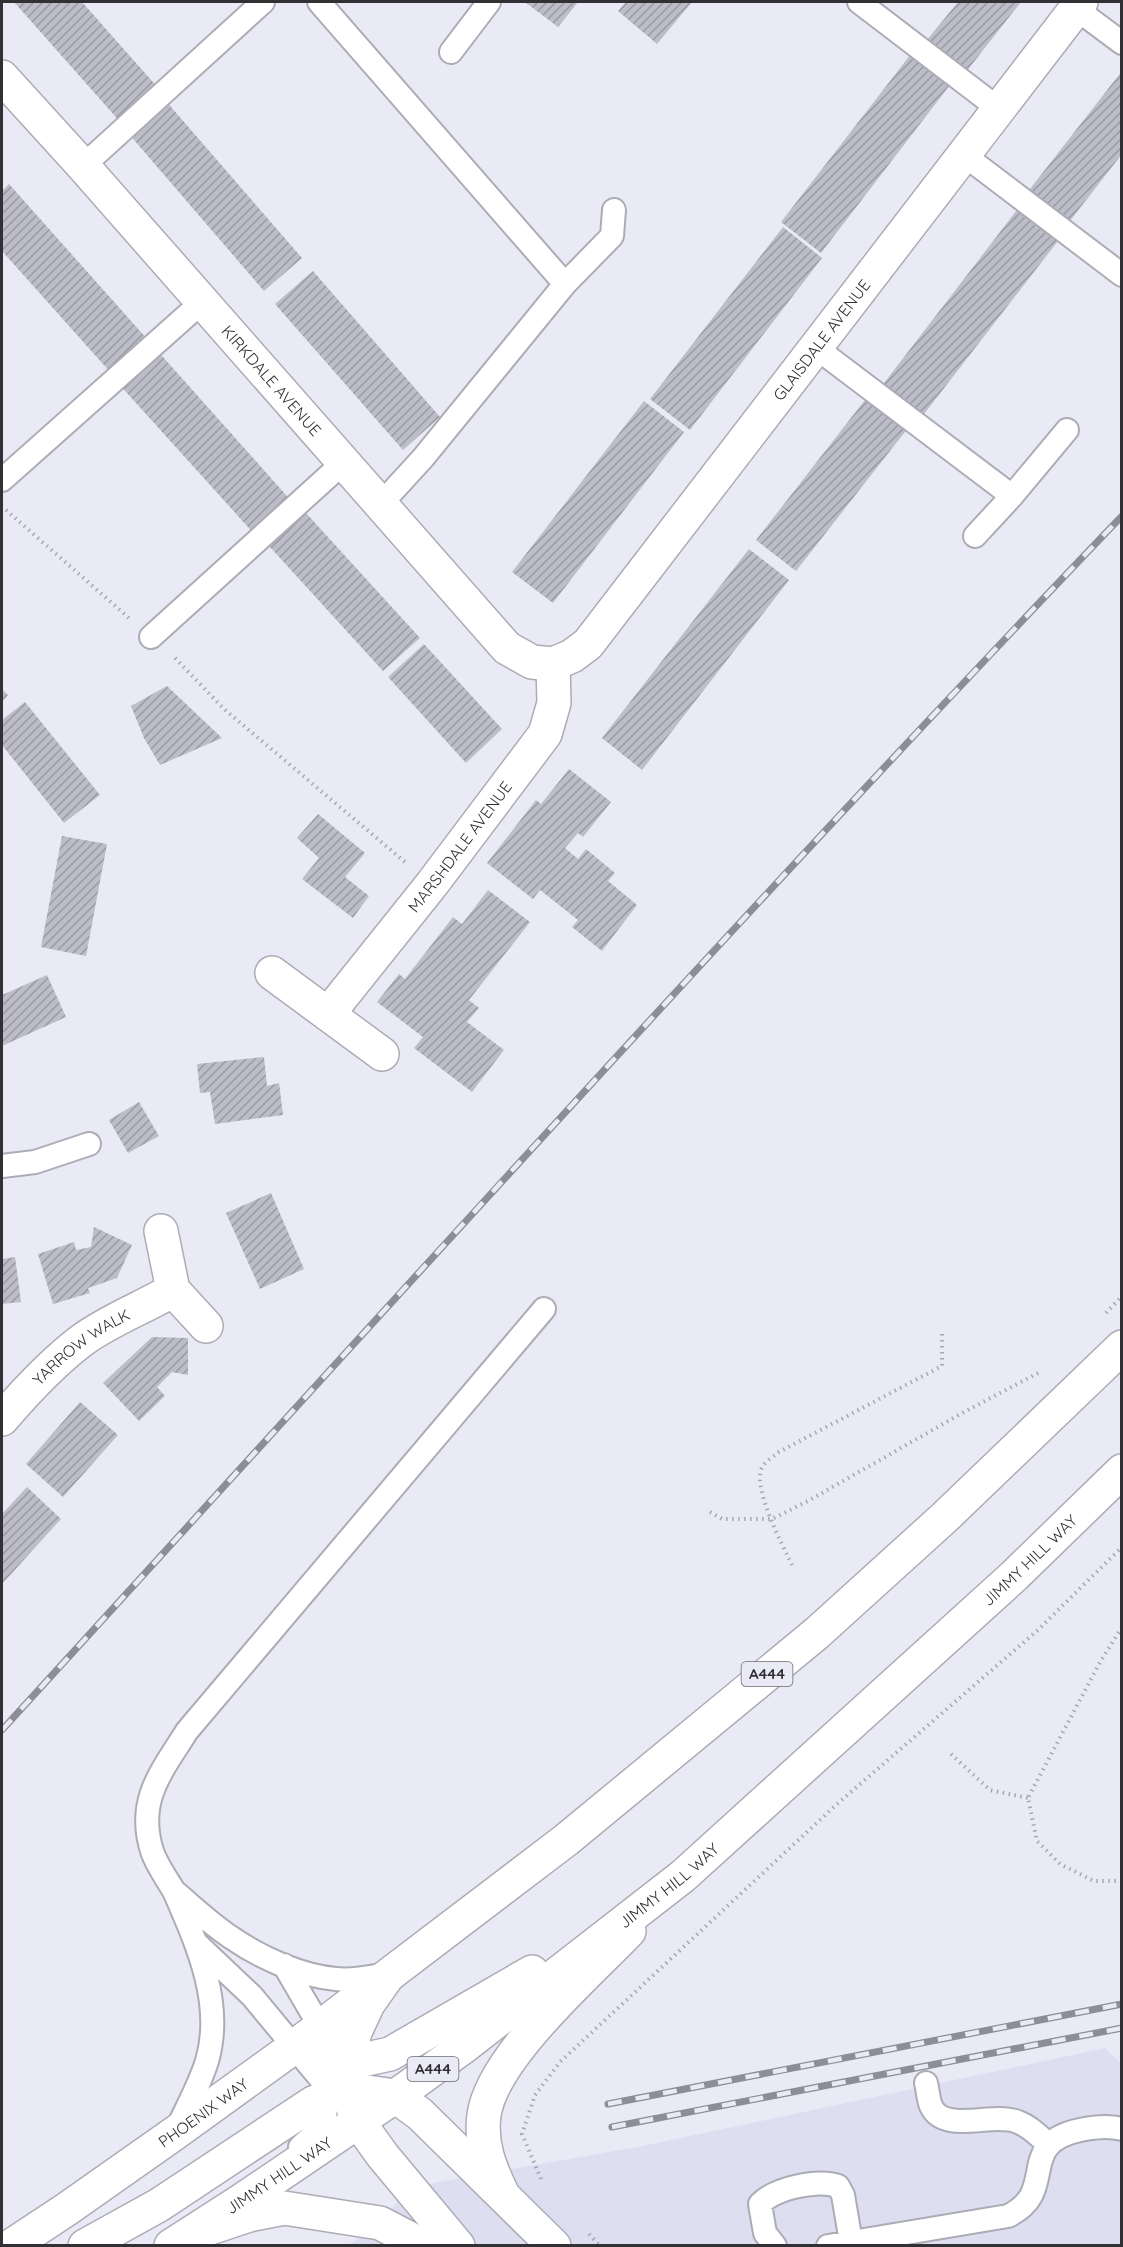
<svg xmlns="http://www.w3.org/2000/svg" width="1123" height="2247" font-family="Quicksand,sans-serif">
	<style>
		.built { fill: #dedef1 }
		.building { fill: url(#building-hatch) }
		.lines { fill: none; stroke-linecap: round; stroke-linejoin: round }
		.lane-casing { stroke: #acacb7; stroke-width: 26 }
		.street-casing { stroke: #acacb7; stroke-width: 36 }
		.highway-casing { stroke: #acacb7; stroke-width: 36 }
		.path { stroke: #a7a7b1; stroke-width: 4; stroke-dasharray: 1.5 4.5; stroke-linecap: butt }
		.lane { stroke: #fff; stroke-width: 22 }
		.street { stroke: #fff; stroke-width: 33 }
		.highway { stroke: #fff; stroke-width: 33 }
		.rail-casing { stroke: #8d8d95; stroke-width: 7 }
		.rail { stroke: #eaeaf7; stroke-width: 4.5; stroke-dasharray: 14; stroke-linecap: butt }
		.labels { text-anchor: middle; stroke-width: 6; stroke-linejoin: round; paint-order: stroke }
		.shield { fill: #eaeaf7; stroke: #68686f; stroke-width: 1.5 }
		.shield-label { font-size: 15px; font-weight: bold; fill: #313135 }
		.street-label { font-size: 16px; fill: #313135; stroke: #eaeaf7 }
	</style>
	<defs>
		<pattern id="building-hatch" width="6" height="6" patternUnits="userSpaceOnUse" patternTransform="scale(1.5)"><rect width="6" height="6" fill="#bdbdc9"/><path d="M-1 1l2-2M0 6l6-6M5 7l2-2" fill="none" stroke="#9a9aa4"/></pattern>
	</defs>
	<rect width="100%" height="100%" fill="#eaeaf7"/>
	<!-- built -->
	<path class="built" d="M1105 2048 1121 2063V2245L347 2246 380 2223 410 2187 643 2146Z"/>
	<!-- building -->
	<path class="building" d="M14 2H82L160 90 122 124Z
		M525 2H578L558 27Z
		M626 2H692L657 44 618 11Z
		M958 2H1021L962 77 922 46Z
		M914 50 953 81 821 253 781 222Z
		M1122 71V154L1066 226 1026 194Z
		M165 100 302 258 264 291 128 133Z
		M9 184 148 340 111 373 2 251V191Z
		M1020 206 1061 237 921 418 881 387Z
		M783 227 822 258 690 430 650 399Z
		M313 271 440 417 403 450 275 304Z
		M155 348 294 504 257 537 117 382Z
		M868 396 908 428 796 571 756 540Z
		M644 401 684 432 553 603 512 572Z
		M306 513 420 638 383 671 269 546Z
		M749 549 789 580 642 770 602 738Z
		M424 644 502 729 466 763 388 677Z
		M167 686 222 738 160 765 144 738 131 706Z
		M2 689 8 695 2 702Z
		M25 702 100 795 64 823 2 745V720Z
		M569 769 611 802 583 837 578 833 565 848 578 859 586 849 615 873 608 881 637 905 602 951 572 927 578 920 540 890 533 899 487 863 536 800 541 804Z
		M318 814 365 853 345 877 369 896 353 918 302 879 319 858 297 838Z
		M62 836 107 844 86 956 41 947Z
		M488 890 530 922 469 1000 479 1008 467 1022 504 1050 472 1092 414 1048 423 1037 377 1002 399 974 405 979 453 917 462 924Z
		M47 975 66 1017 2 1046V995Z
		M264 1057 267 1086 279 1083 283 1115 215 1124 210 1092 200 1093 197 1064Z
		M139 1102 159 1136 128 1153 109 1120Z
		M271 1193 304 1269 260 1289 226 1213Z
		M94 1227 132 1245 117 1278 88 1288 90 1293 53 1304 38 1254 74 1242 76 1250 91 1247Z
		M15 1257 21 1302 2 1304V1259Z
		M152 1337 188 1338V1375L172 1372 157 1387 165 1396 139 1421 103 1383Z
		M80 1402 118 1435 63 1497 26 1464Z
		M27 1487 61 1519 2 1584V1514Z"/>
	<g class="lines">
		<!-- lane casing -->
		<g class="lane-casing">
			<path id="lane" d="M319 2 565 284
				M859 2 999 109
				M1075 8 1122 43
				M451 52 489 2
				M964 155 1122 275
				M83 166 263 2
				M815 347 1012 496 1067 430
				M2 480 202 302
				M380 505 423 458 565 284 612 236 614 210
				M975 536 1012 496
				M151 637 343 463
				M2 1166 35 1162 89 1144
				M174 1891C167 1879 156 1864 152 1851 136 1800 162 1771 187 1731L544 1309
				M197 1944 252 1996 334 2095
				M284 1965 333 2049 324 2125 300 2147
				M926 2083C928 2090 928 2099 931 2106 944 2135 994 2111 1018 2122 1029 2126 1039 2136 1048 2144
				M177 2129C187 2107 200 2084 207 2061 224 2003 197 1944 174 1891 193 1907 212 1925 232 1938 261 1958 301 1976 336 1979 353 1981 370 1977 387 1974
				M775 2246 765 2233 760 2204C775 2188 818 2179 838 2186L843 2195 851 2242
				M828 2246 1008 2216C1060 2191 1014 2144 1080 2130 1094 2127 1108 2125 1122 2129"/>
		</g>
		<!-- street casing -->
		<g class="street-casing">
			<g id="street">
				<path id="s1" d="M2 77 83 166 507 648 532 662 553 664"/>
				<path id="s2" d="M553 664 572 656 588 644 1081 2"/>
				<path d="M272 973 382 1054"/>
				<path id="s3" d="M328 1014 432 884 545 734 554 703 553 664"/>
				<path d="M161 1231 173 1290 206 1326"/>
				<path id="s4" d="M2 1419C26 1391 51 1364 81 1341 109 1320 143 1308 173 1290"/>
				<path d="M387 1977 368 2004 355 2032 348 2062 347 2089 357 2120 383 2156 458 2246"/>
				<path d="M395 2096 420 2114 554 2246"/>
				<path d="M502 2193C490 2168 480 2144 484 2115 492 2057 588 1974 629 1931"/>
				<path d="M207 2229 249 2215 284 2208 380 2223 424 2246"/>
			</g>
		</g>
		<!-- highway casing -->
		<g class="highway-casing">
			<g id="highway">
				<path d="M306 2038 328 2055 362 2060 390 2054 532 1972"/>
				<path id="s5" d="M11 2246 67 2209 175 2133 294 2047 566 1840 817 1633 945 1517 1122 1347"/>
				<path d="M85 2246 159 2205 313 2103 347 2089 395 2096"/>
				<path id="s6" d="M171 2246 241 2201 400 2093 462 2048 683 1876 1014 1576 1122 1471"/>
			</g>
		</g>
		<!-- path -->
		<path class="path" d="M6 510 129 618
			M175 658 224 709 405 862
			M1106 1313 1122 1296
			M710 1512 722 1519H772L808 1501 964 1412 1040 1372
			M792 1565C783 1546 750 1484 763 1466 766 1461 773 1457 777 1453L942 1366V1333
			M1122 1627 1099 1664 1028 1798 1037 1841 1060 1864 1094 1881H1122
			M951 1754 990 1790 1028 1798
			M541 2179 522 2134 535 2095 560 2062 836 1805 1038 1630 1122 1547
			M589 2234 600 2246"/>
		<!-- lane -->
		<use href="#lane" class="lane"/>
		<!-- street -->
		<use href="#street" class="street"/>
		<!-- highway -->
		<use href="#highway" class="highway"/>
		<!-- rail casing -->
		<g class="rail-casing">
			<path id="rail" d="M2 1730C373 1324 741 914 1122 516
				M608 2104 1122 2004
				M612 2127 1122 2028"/>
		</g>
		<!-- rail -->
		<use href="#rail" class="rail"/>
	</g>
	<g class="labels">
		<!-- shield labels -->
		<g class="shield">
			<rect x="741.5" y="1662" width="51" height="24" rx="4.5"/>
			<rect x="407.5" y="2057" width="51" height="24" rx="4.5"/>
		</g>
		<g class="shield-label">
			<text x="767" y="1679">A444</text>
			<text x="433" y="2074">A444</text>
		</g>
		<!-- street labels -->
		<g class="street-label">
			<text dy="6" stroke="none"><textPath href="#s2" startOffset="424">GLAISDALE AVENUE</textPath></text>
			<text dy="6" stroke="none"><textPath href="#s1" startOffset="406">KIRKDALE AVENUE</textPath></text>
			<text dy="6" stroke="none"><textPath href="#s3" startOffset="213">MARSHDALE AVENUE</textPath></text>
			<text dy="6" stroke="none"><textPath href="#s4" startOffset="108">YARROW WALK</textPath></text>
			<text dy="6" stroke="none"><textPath href="#s6" startOffset="1101">JIMMY HILL WAY</textPath></text>
			<text dy="6" stroke="none"><textPath href="#s6" startOffset="615">JIMMY HILL WAY</textPath></text>
			<text dy="6" stroke="none"><textPath href="#s5" startOffset="234">PHOENIX WAY</textPath></text>
			<text dy="6" stroke="none"><textPath href="#s6" startOffset="129">JIMMY HILL WAY</textPath></text>
		</g>
	</g>
	<!-- border -->
	<rect width="1123" height="2247" fill="none" stroke="#313135" stroke-width="6"/>
</svg>
